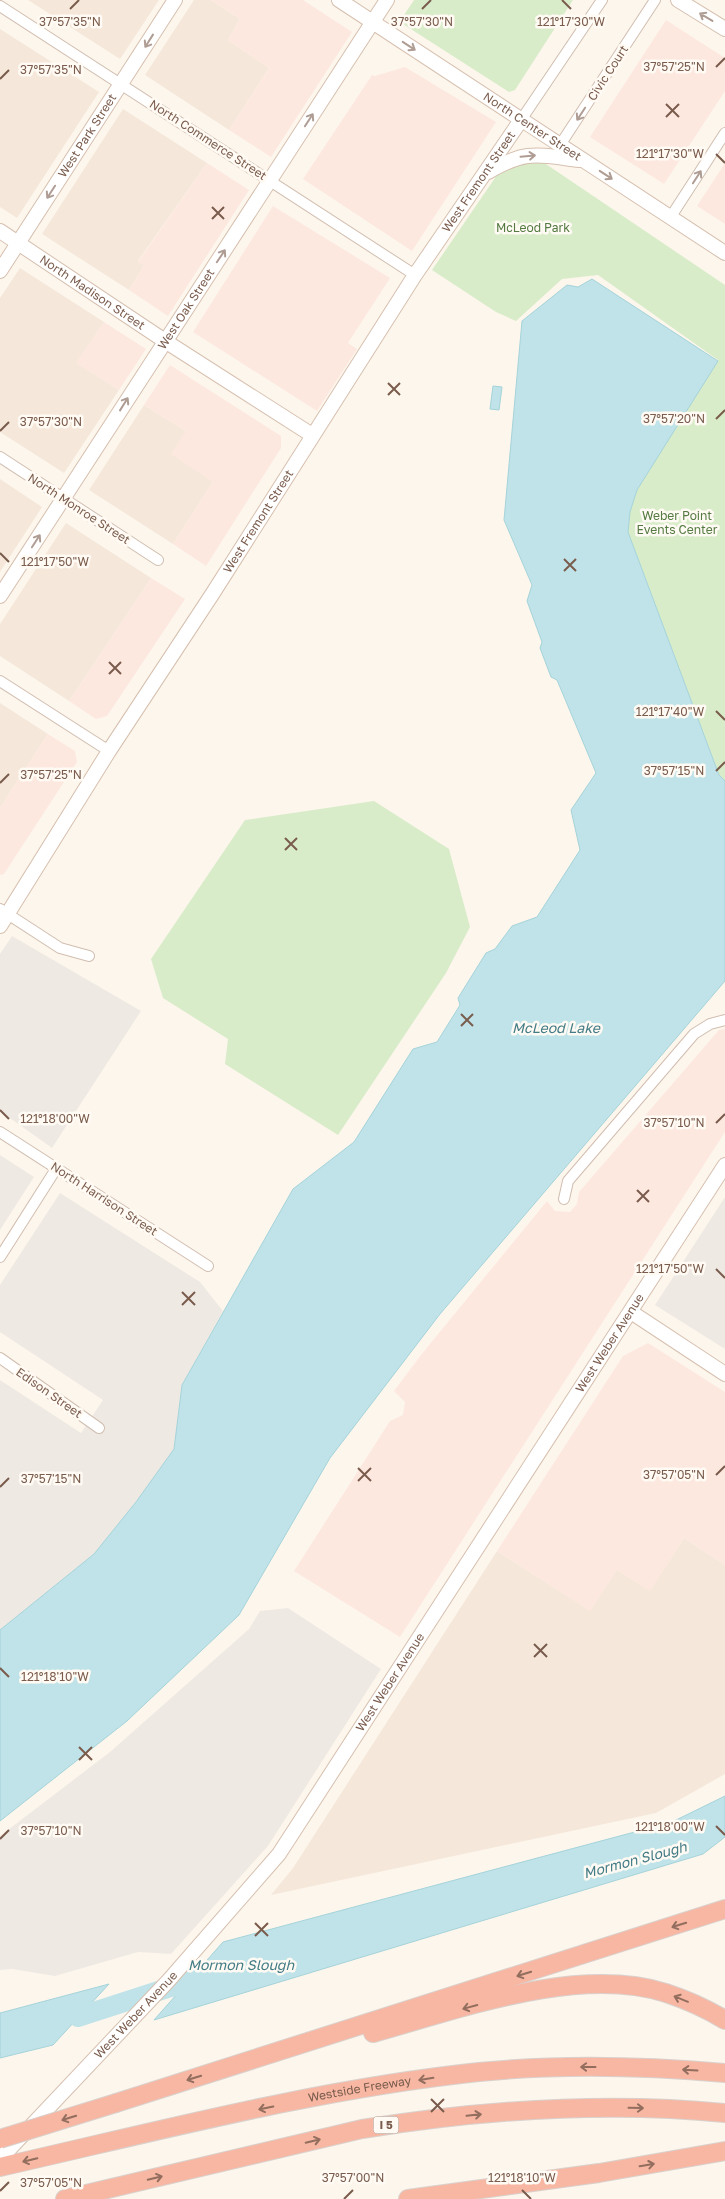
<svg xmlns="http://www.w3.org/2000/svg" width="725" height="2199" font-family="'Golos Text',sans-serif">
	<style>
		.residential { fill: #f5e8da }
		.commercial { fill: #fde8e0 }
		.industrial { fill: #efe9e4 }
		.green { fill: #d8ecc9 }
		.water { fill: #bfe3e8; stroke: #a5d3da }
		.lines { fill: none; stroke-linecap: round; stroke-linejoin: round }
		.river { stroke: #bfe3e8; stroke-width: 20 }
		.street-casing { stroke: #d1beb0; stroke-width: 12 }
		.secondary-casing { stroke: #d6c0b0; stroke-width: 16 }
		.highway-casing { stroke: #dad1cd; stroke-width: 20 }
		.street { stroke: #fff; stroke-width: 10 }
		.secondary { stroke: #fff; stroke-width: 14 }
		.highway { stroke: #f7b7a3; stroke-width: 18 }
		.highway-bridge-casing { stroke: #dad1cd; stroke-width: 20; stroke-linecap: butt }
		.highway-bridge { stroke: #f7b7a3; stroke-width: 18 }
		.oneway { stroke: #af9d94 }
		.oneway2 { stroke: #936e5e }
		.ticks { fill: none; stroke: #7a5c4d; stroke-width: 2 }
		.labels { text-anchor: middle; stroke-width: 5; stroke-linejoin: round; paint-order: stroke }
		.shield { fill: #fffaf3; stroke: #a28b7f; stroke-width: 1 }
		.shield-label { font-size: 11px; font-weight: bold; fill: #7a5c4d }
		.street-label { font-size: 12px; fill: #7a5c4d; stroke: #fffaf3 }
		.park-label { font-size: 12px; fill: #537a41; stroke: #fffaf3 }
		.water-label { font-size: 14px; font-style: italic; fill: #437c86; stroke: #fffaf3 }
		.ticks-label { font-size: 12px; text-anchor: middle; fill: #7a5c4d; stroke: #fffaf3; stroke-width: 5; stroke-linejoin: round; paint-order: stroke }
	</style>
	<rect width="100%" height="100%" fill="#fdf6ec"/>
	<!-- residential -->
	<path class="residential" d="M28 0H159L120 59Z
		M194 0H211L240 19 228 40 269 68 229 130 145 75Z
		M0 29 99 92 17 218 0 207Z
		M123 109 207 163 138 261 144 266 129 290 42 234Z
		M20 268 104 322 77 363 119 390 64 473 0 432V298Z
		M144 405 186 431 213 482 173 544 89 490Z
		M0 479 42 507 0 572Z
		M66 523 151 578 69 701 0 656V624Z
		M0 703 48 734 0 808Z
		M684 1538 725 1565V1774L656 1813 271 1895 293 1868 497 1551 566 1595 617 1570 650 1590Z"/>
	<!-- commercial -->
	<path class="commercial" d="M211 0H303L352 32 271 157 229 130 269 68 228 40 240 19Z
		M666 20 725 58V91L664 184 590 137Z
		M405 67 496 122 412 251 303 179 372 75 375 76Z
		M207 163 249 190 168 316 129 290 144 266 138 262Z
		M725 163V224L697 206Z
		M273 206 390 278 348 343 357 349 317 411 193 332Z
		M104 322 146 349 119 390 76 363Z
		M170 365 281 436V448L206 566 173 544 213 482 171 454 186 431 144 405Z
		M151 578 185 599 107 716 96 719 69 701Z
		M48 734 75 751 77 762 4 874 0 875V808Z
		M725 1029V1132L400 1637 294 1571 390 1421 403 1415 405 1402 394 1391 421 1355 547 1201 555 1211 570 1212 577 1204 579 1192 719 1030Z
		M648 1343 725 1392V1565L684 1538 650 1591 617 1570 590 1611 497 1551 623 1356Z"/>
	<!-- industrial -->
	<path class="industrial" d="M12 936 141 1011 52 1148 0 1111V954Z
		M0 1155 34 1177 0 1230Z
		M60 1193 200 1282 223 1311 182 1385 174 1449 136 1502 94 1554 0 1630V1380L81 1433 103 1400 0 1332V1285Z
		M725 1197V1349L655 1305Z
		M288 1608 381 1669 268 1846 171 1954 138 1952 55 1976 12 1969 0 1970V1836L110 1752 249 1629 260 1611Z"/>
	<!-- green -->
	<path class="green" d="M414 0H573L515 90 509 92 403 24 402 18Z
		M537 158 725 285V781L719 775 628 532 630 512 637 490 718 360 598 275 562 279 516 321 496 312 432 270 497 175 518 163Z
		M374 801 449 849 470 927 446 973 338 1135 225 1064 228 1039 163 998 151 959 245 820Z"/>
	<!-- water -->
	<path class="water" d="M592 279 718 361 637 490 630 512 628 532 719 775 725 781V981L440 1314 330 1458 239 1615 127 1721 0 1821V1630L94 1554 136 1502 174 1449 182 1385 293 1189 354 1142 413 1049 437 1042 460 1005 458 998 486 953 495 949 512 926 537 917 580 850 571 810 596 773 557 680 551 677 540 648 542 642 527 601 532 585 504 520 522 321 567 285 578 287Z
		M493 386 502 387 499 410 490 409Z
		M725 1796V1837L703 1854 154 2020 223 1942 672 1822Z
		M109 1984 53 2045 0 2058V2013Z"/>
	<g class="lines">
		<!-- river -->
		<path class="river" d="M78 2017 214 1973"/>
		<!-- street casing -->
		<g class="street-casing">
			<path id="street" d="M0 6 415 275
				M521 120 602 0
				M560 145 655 0
				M670 218 725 133
				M0 457 158 560
				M0 681 109 751
				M0 909 60 948 89 956
				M0 1132 208 1266
				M564 1199 568 1181 694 1034 710 1024 725 1020
				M0 1257 56 1169
				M0 1358 99 1428"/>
		</g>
		<!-- secondary casing -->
		<g class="secondary-casing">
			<g id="secondary">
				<path id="s1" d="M339 0 725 253"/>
				<path d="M678 0 725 29"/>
				<path d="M488 172C527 149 538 155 580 160"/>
				<path id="s2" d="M0 231 165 341 312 435"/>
				<path id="s3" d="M0 271 175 0"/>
				<path id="s4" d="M0 596 387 0"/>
				<path id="s5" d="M0 926 109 751 213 593 415 275 521 120"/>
				<path d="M631 1312 725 1374"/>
				<path id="s6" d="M0 2159 169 1980 279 1854 725 1165"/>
			</g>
		</g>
		<!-- highway casing -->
		<g class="highway-casing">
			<g id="highway">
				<path d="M373 2033C460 2009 578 1965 666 1993 687 2000 707 2009 725 2020"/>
				<path d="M116 2103 725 1909"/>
				<path id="s7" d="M0 2167C159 2131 317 2089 479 2072 561 2064 644 2066 725 2073"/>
				<path d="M65 2199 362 2129C482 2110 604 2101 725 2113"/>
				<path d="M408 2199 599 2173 725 2151"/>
			</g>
		</g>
		<!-- street -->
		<use href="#street" class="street"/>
		<!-- secondary -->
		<use href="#secondary" class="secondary"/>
		<!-- highway -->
		<use href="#highway" class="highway"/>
		<!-- highway-bridge casing -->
		<g class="highway-bridge-casing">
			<path id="highway-bridge" d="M0 2139 116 2103"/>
		</g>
		<!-- highway-bridge -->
		<use href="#highway-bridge" class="highway-bridge"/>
	</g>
	<!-- one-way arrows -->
	<defs><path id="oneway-shaft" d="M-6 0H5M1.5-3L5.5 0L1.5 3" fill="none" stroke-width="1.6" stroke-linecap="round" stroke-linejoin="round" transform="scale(1.25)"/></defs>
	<g class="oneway">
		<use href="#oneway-shaft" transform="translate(706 17) rotate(-149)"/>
		<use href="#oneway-shaft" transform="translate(149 41) rotate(122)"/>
		<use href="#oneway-shaft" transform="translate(409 46) rotate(33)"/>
		<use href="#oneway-shaft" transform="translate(581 114) rotate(123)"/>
		<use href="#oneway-shaft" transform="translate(309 120) rotate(-57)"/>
		<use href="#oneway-shaft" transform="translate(528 156) rotate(-5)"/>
		<use href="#oneway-shaft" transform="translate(606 175) rotate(33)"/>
		<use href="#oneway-shaft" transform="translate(697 177) rotate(-57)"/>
		<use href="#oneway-shaft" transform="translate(51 192) rotate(123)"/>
		<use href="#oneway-shaft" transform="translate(221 256) rotate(-56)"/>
		<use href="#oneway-shaft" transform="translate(124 404) rotate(-58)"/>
		<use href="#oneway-shaft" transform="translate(36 541) rotate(-57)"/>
	</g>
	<g class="oneway2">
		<use href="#oneway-shaft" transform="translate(679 1925) rotate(163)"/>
		<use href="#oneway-shaft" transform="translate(524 1974) rotate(163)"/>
		<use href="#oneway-shaft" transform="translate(681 1999) rotate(-158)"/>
		<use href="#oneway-shaft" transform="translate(470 2007) rotate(165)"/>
		<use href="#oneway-shaft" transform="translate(588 2067) rotate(-180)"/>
		<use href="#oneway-shaft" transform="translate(690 2070) rotate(-177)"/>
		<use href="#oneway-shaft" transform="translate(194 2078) rotate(163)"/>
		<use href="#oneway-shaft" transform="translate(426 2079) rotate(171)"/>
		<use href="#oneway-shaft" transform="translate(266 2108) rotate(168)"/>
		<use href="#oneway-shaft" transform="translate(636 2108) rotate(1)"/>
		<use href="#oneway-shaft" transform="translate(474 2115) rotate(-6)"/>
		<use href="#oneway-shaft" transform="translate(69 2118) rotate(163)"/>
		<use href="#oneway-shaft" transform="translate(313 2141) rotate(-13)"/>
		<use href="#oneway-shaft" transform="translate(30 2160) rotate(167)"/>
		<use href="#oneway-shaft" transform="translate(647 2165) rotate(-9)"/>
		<use href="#oneway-shaft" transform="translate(155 2178) rotate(-13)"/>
	</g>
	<!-- ticks -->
	<path class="ticks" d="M562 0 571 9M70 9 79 0M422 9 431 0M716 67 725 58M0 79 9 70M666 104 679 117M666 117 679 104M716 154 725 163M212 207 224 219M212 219 224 207M388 383 400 395M388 395 400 383M716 419 725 410M0 431 9 422M0 553 9 562M564 559 576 571M564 571 576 559M109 662 121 674M109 674 121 662M716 711 725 720M716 771 725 762M0 783 9 774M285 838 297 850M285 850 297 838M461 1014 473 1026M461 1026 473 1014M0 1110 9 1119M716 1123 725 1114M637 1190 649 1202M637 1202 649 1190M716 1269 725 1278M182 1292 195 1305M182 1305 195 1292M358 1468 371 1481M716 1475 725 1466M358 1481 371 1468M0 1487 9 1478M534 1644 547 1657M534 1657 547 1644M0 1668 9 1677M79 1747 92 1760M79 1760 92 1747M716 1826 725 1835M0 1839 9 1830M255 1923 268 1936M255 1936 268 1923M431 2099 444 2112M431 2112 444 2099M522 2190 531 2199M0 2191 9 2182M344 2199 353 2190"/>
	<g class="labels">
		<!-- shield labels -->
		<rect class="shield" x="373.5" y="2116.5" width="25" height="17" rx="4"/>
		<g class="shield-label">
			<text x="386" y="2129">I 5</text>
		</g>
		<!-- street labels -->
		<g class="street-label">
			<text transform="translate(608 73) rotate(-57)" y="4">Civic Court</text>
			<text dy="4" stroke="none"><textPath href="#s1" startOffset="231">North Center Street</textPath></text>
			<text dy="4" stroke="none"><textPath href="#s3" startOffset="161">West Park Street</textPath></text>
			<text transform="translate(208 140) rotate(33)" y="4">North Commerce Street</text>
			<text dy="4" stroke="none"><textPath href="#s5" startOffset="885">West Fremont Street</textPath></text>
			<text dy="4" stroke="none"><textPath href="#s2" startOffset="111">North Madison Street</textPath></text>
			<text dy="4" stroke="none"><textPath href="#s4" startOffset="342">West Oak Street</textPath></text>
			<text transform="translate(79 509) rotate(33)" y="4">North Monroe Street</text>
			<text dy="4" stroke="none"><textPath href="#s5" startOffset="480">West Fremont Street</textPath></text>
			<text transform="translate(104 1199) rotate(33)" y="4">North Harrison Street</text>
			<text dy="4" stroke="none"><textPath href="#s6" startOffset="1022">West Weber Avenue</textPath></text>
			<text transform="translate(49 1393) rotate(35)" y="4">Edison Street</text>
			<text dy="4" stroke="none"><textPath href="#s6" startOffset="618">West Weber Avenue</textPath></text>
			<text dy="4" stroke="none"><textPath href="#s6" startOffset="198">West Weber Avenue</textPath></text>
			<text dy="4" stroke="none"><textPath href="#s7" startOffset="368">Westside Freeway</textPath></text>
		</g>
		<!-- park labels -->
		<g class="park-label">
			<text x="533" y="232">McLeod Park</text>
			<text x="677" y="520">Weber Point<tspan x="677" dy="14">Events Center</tspan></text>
		</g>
		<!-- water labels -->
		<g class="water-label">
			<text x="556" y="1033">McLeod Lake</text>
			<text transform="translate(635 1860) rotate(-15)" y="5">Mormon Slough</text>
			<text x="241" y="1970">Mormon Slough</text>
		</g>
	</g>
	<g class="ticks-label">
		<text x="70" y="26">37°57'35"N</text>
		<text x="571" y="26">121°17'30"W</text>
		<text x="422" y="26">37°57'30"N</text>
		<text x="674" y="71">37°57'25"N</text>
		<text x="51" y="74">37°57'35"N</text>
		<text x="670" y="158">121°17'30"W</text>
		<text x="674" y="423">37°57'20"N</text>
		<text x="51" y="426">37°57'30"N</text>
		<text x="55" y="566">121°17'50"W</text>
		<text x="670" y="716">121°17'40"W</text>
		<text x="674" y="775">37°57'15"N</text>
		<text x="51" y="779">37°57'25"N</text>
		<text x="55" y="1123">121°18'00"W</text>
		<text x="674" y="1127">37°57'10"N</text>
		<text x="670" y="1273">121°17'50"W</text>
		<text x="674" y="1479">37°57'05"N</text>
		<text x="51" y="1483">37°57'15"N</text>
		<text x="55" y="1681">121°18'10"W</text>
		<text x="670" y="1831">121°18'00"W</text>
		<text x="51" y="1835">37°57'10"N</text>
		<text x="353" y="2182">37°57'00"N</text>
		<text x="522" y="2182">121°18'10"W</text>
		<text x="51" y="2187">37°57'05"N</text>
	</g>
</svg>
